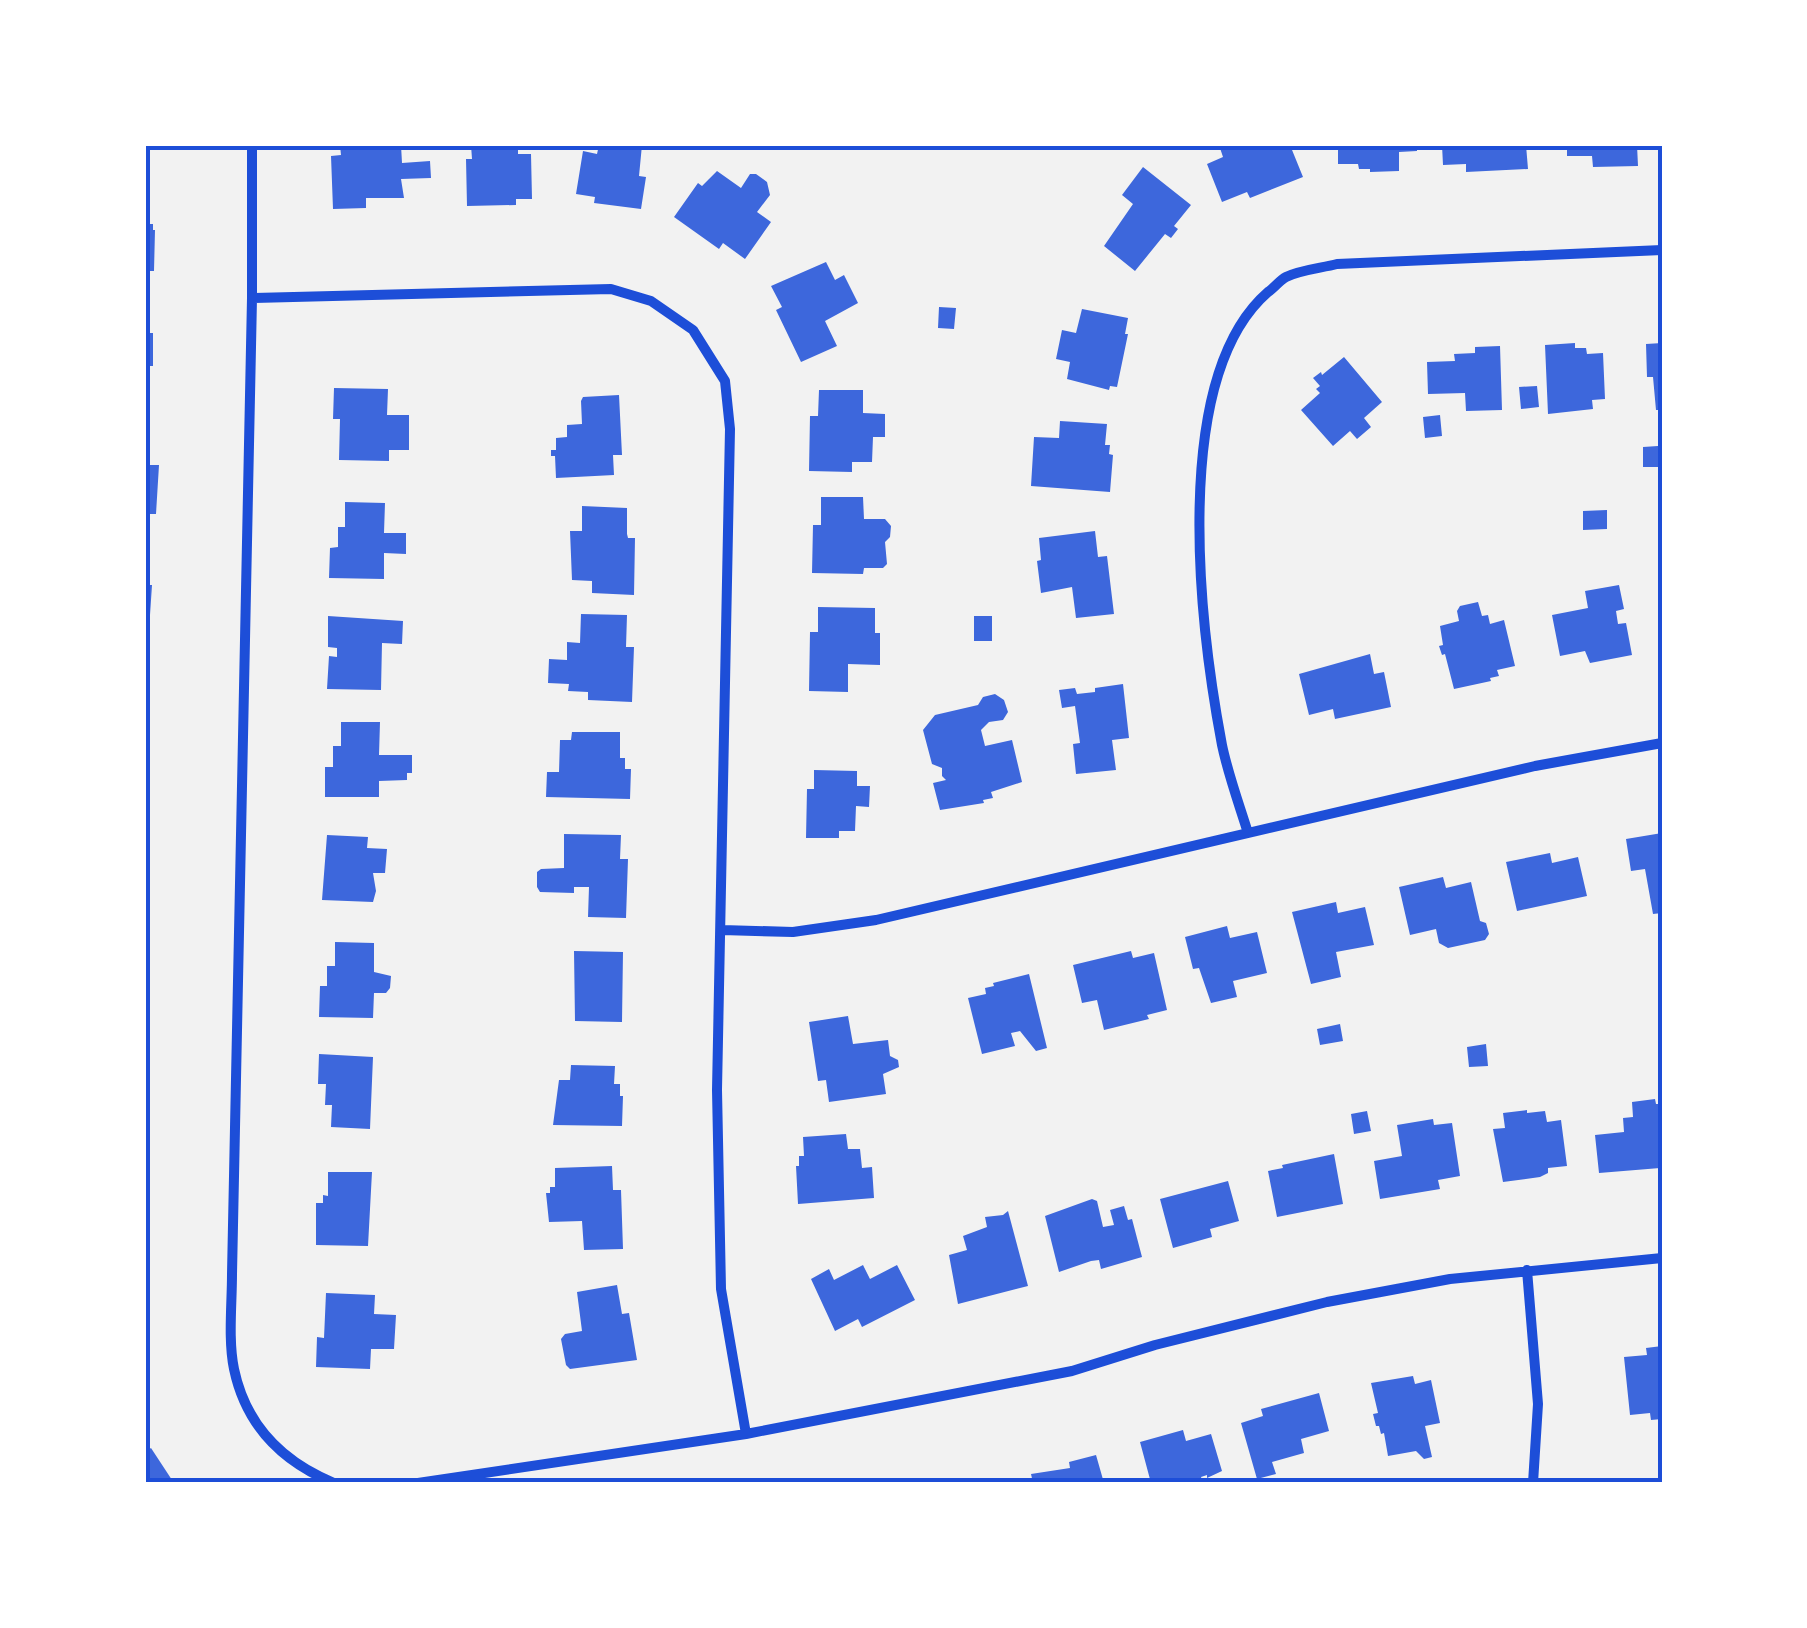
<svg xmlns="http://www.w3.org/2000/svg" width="1807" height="1628" font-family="'Roboto Condensed',sans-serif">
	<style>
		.building { fill: #3d67dc }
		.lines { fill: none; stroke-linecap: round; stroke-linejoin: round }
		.minor { stroke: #1d4ed8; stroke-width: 10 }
		.neatline { fill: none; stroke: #1d4ed8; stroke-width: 4 }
	</style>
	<rect width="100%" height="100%" fill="#f2f2f2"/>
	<!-- building -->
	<path class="building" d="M340 145H401L402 163 430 161 431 178 401 179 404 198H366V208L333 209 331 156 341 155Z
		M471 145H518V154H531L532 199H516V205L467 206 466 159H472Z
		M599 145H642L639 176 646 177 641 209 594 203 595 197 576 194 583 151 597 154Z
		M1219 145H1290L1303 177 1250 198 1247 192 1222 202 1207 164 1223 157Z
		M1338 145H1417V151L1399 152V171L1370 172V169H1359L1358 164H1338Z
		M1442 145H1526L1528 169 1466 172V164L1443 165Z
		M1567 145H1637L1638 166 1593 167 1592 156H1567Z
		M1143 167 1191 205 1174 226 1178 229 1171 238 1165 234 1135 271 1104 246 1133 204 1122 195Z
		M717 171 741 188 750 174H756L767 182 770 195 757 212 771 222 745 259 723 243 719 249 674 217 698 183 702 186Z
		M145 224H153V230H155L154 271H145Z
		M826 262 835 280 844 275 858 303 825 321 837 346 801 362 776 310 782 307 771 286Z
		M939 307 956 308 954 329 938 328Z
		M1082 309 1128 318 1125 334H1128L1117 387 1110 386 1109 390 1067 379 1070 362 1056 359 1062 330 1076 333Z
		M145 333H153V366H145Z
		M1575 343V348H1586L1587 354 1603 353 1605 399 1592 400 1593 409 1548 414 1545 345Z
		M1662 343V410H1656L1653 377H1647L1646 344Z
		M1500 346 1502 410 1466 411 1465 393 1428 394 1427 362 1455 361 1454 354 1475 353V347Z
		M1344 357 1382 402 1364 418 1371 427 1357 439 1350 431 1333 446 1301 410 1320 393 1316 389 1320 386 1313 378 1321 372 1322 375Z
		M1537 386 1539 407 1521 409 1519 387Z
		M334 388 388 389 387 415H409V450H389V461L339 460 340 419H333Z
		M819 390H863V413L885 414V437H873L872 462H852V472L809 471 810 416H818Z
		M619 395 622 455H613L614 475 556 478 555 456H551V450H556V438L567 437V425L582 424 581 401 583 397Z
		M1440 415 1442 436 1425 438 1423 417Z
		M1060 421 1107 424 1105 445H1110L1109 454 1113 455 1110 492 1031 486 1034 437 1059 438Z
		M1658 446 1659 467H1643V447Z
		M145 465H159L156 514H145Z
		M821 497H863L864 519H885L891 526 890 537 885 542 887 564 883 568H864L863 574 812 573 813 525H821Z
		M345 502 385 503 384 533H406V554L384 553V579L329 578 330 548 338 547V527H345Z
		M582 506 627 508V534L628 538H635L634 595 592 593V581L572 580 570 531H582Z
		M1607 510V529L1583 530V511Z
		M1095 531 1098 557 1107 556 1114 614 1076 618 1072 587 1041 593 1037 561 1041 560 1039 538Z
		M145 574H149V585H152L150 615H145Z
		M1619 585 1624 609 1616 611 1618 624 1626 623 1632 655 1590 663 1585 651 1560 656 1552 615 1588 608 1585 591Z
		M1478 602 1482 616 1488 615 1490 624 1504 620 1515 666 1497 670 1499 676 1490 678 1491 681 1454 689 1445 654 1442 655 1439 646 1443 645 1440 626 1459 621 1457 611 1460 606Z
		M818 607 875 608V633H880V665L848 664V692L809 691 810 632H818Z
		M581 614 627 615 626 647H634L632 702 588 700V692L568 691 569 684 548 683 549 659 567 660V642L580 643Z
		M328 616 403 621 402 644 382 643 381 690 327 689 329 656 337 657V648L328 647Z
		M974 616H992V641H974Z
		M1370 654 1374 674 1384 672 1391 707 1335 719 1333 709 1309 715 1299 674Z
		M1123 684 1129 738 1112 740 1116 770 1076 774 1073 744 1080 743 1075 706 1062 708 1059 690 1075 688 1077 694 1095 692V688Z
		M145 689H150L148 740H145Z
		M995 694 1004 700 1008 712 1003 720 989 722 981 730 985 746 1012 740 1022 782 991 792 993 798 983 800 984 803 940 810 933 783 946 780 942 776V768L932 764 923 730 935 715 978 705 983 697Z
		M341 722H380L379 755H412V773H407V780L379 781V797H325V767H333V746H341Z
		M572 732H620V758H625V769H631L630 799 546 797 547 772H559L560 740H571Z
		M814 770 857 771V786H870L869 807 856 806 855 831H839V838H806L807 789H814Z
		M1662 833V913L1653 914 1645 869 1631 871 1626 839Z
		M564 834 621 835 620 859H628L626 918 588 917 589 887H574V893L540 892 537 887V872L541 869 564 868Z
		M327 835 368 837 367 848 387 849 385 873H373L376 891 373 902 322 900Z
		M1550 853 1552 863 1578 857 1587 896 1517 911 1506 862Z
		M1443 877 1446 888 1471 882 1480 921 1486 923 1489 934 1485 940 1448 948 1439 943 1436 929 1410 935 1399 887Z
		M1336 902 1338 913 1365 907 1374 945 1336 952 1341 977 1311 984 1292 912Z
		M1227 926 1230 938 1257 932 1267 973 1233 981 1237 997 1211 1003 1199 968 1193 969 1185 937Z
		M335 942 374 943V972L391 976 390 988 386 993H374L373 1018 319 1017 320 986H327V966H335Z
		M574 951 623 952 622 1022 575 1021Z
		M1131 951 1133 958 1154 953 1167 1010 1147 1015 1149 1019 1104 1030 1097 1000 1082 1003 1073 965Z
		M1029 974 1047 1048 1036 1051 1020 1031 1011 1033 1015 1046 982 1054 968 998 986 994 985 988 994 986 993 983Z
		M848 1016 853 1044 888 1040 890 1056 898 1060 899 1067 883 1074 886 1094 829 1102 826 1080 818 1081 809 1022Z
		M1340 1024 1343 1041 1320 1045 1317 1029Z
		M1486 1044 1488 1066 1469 1067 1467 1047Z
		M319 1054 373 1057 370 1129 331 1127 332 1105H325L326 1084H318Z
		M571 1065 615 1066 614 1084H620V1096H623L622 1126 553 1125 559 1080H570Z
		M1655 1099 1656 1104H1662L1660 1168 1599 1173 1595 1135 1624 1132 1623 1118 1633 1117 1632 1102Z
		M1527 1110V1113L1545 1111 1547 1122 1561 1120 1567 1166 1548 1168V1173L1540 1177 1503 1182 1493 1129 1505 1128 1503 1113Z
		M1367 1111 1371 1131 1354 1134 1351 1114Z
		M1433 1119 1434 1125 1452 1123 1460 1176 1438 1180 1440 1189 1380 1199 1374 1161 1402 1156 1397 1125Z
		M846 1134 848 1149H860L862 1168 872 1167 874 1198 798 1204 796 1166H799V1156H804L803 1137Z
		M1334 1154 1343 1204 1277 1217 1268 1171 1283 1168 1282 1165Z
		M612 1166 613 1190H621L623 1249 584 1250 582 1221 549 1222 546 1193H550V1187H555V1168Z
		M328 1172H372L368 1246 316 1245V1203H323V1195L328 1196Z
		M1228 1181 1239 1221 1210 1229 1212 1237 1173 1248 1160 1199Z
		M1092 1199 1097 1201 1103 1227 1114 1225 1110 1210 1124 1206 1128 1220 1132 1219 1142 1257 1101 1269 1099 1260 1091 1261 1059 1272 1045 1216Z
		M1008 1211 1028 1286 958 1304 949 1255 967 1250 963 1236 987 1227 985 1217 1003 1215Z
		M863 1265 870 1279 897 1265 915 1300 862 1327 858 1319 835 1331 811 1279 829 1269 834 1280Z
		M617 1285 622 1314 629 1313 637 1360 570 1369 566 1365 561 1339 565 1334 582 1331 577 1292Z
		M326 1293 375 1295 374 1314 396 1315 394 1349H371L370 1369 316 1367 317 1337 324 1338Z
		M1662 1346V1419L1651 1420 1650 1413 1630 1415 1624 1357 1647 1355 1646 1348Z
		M1413 1376 1415 1384 1431 1380 1440 1423 1425 1426 1432 1457 1424 1459 1416 1451 1388 1456 1384 1433 1381 1434 1379 1426H1376L1373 1414 1378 1413 1371 1383Z
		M1319 1393 1329 1431 1301 1439 1304 1453 1272 1462 1276 1474 1257 1479 1241 1423 1263 1416 1261 1409Z
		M1183 1430 1186 1441 1211 1434 1222 1471 1207 1478V1475L1201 1477 1203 1483H1151L1140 1442Z
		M151 1448 172 1480 175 1478 178 1483H145V1452Z
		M1096 1455 1104 1483H1033L1031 1474 1070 1468 1069 1462Z"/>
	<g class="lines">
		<!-- minor -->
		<path class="minor" d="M252 145V298L232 1274C232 1304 228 1340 234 1369 246 1426 283 1462 334 1483
			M252 298 611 289 651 301 693 330 725 381 730 429 717 1090 721 1289 746 1434
			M1248 833C1239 804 1228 774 1222 745 1200 628 1169 378 1268 292 1274 288 1280 280 1286 277 1300 270 1322 268 1337 264L1662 250
			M722 930 793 932 876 920 1535 766 1662 743
			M1527 1270 1538 1404 1533 1483
			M418 1483 746 1434 1072 1371 1155 1345 1327 1302 1450 1279 1662 1258"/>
	</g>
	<!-- border -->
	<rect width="1807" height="1628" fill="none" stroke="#ffffff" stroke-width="295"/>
	<rect x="148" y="148" width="1512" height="1332" class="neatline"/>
</svg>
